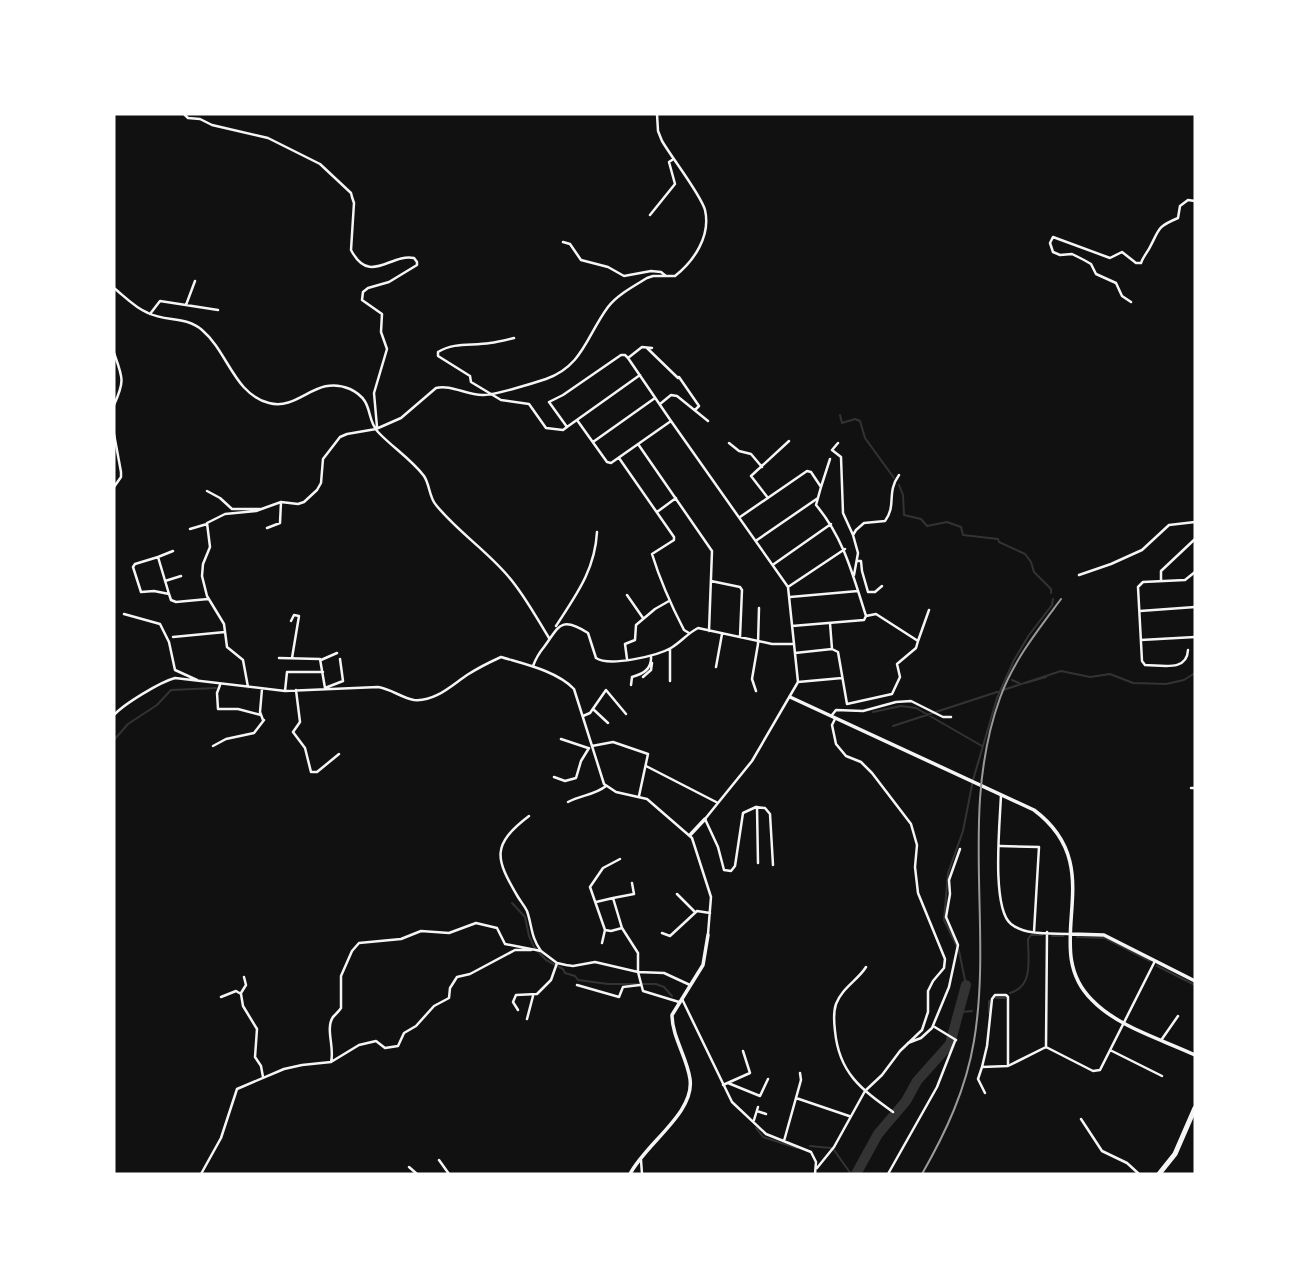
<svg xmlns="http://www.w3.org/2000/svg" width="1309" height="1288" font-family="Raleway,sans-serif">
	<style>
		.lines { fill: none; stroke-linecap: round; stroke-linejoin: round }
		.stream { stroke: #333; stroke-width: 2 }
		.river { stroke: #333; stroke-width: 10 }
		.minor { stroke: #f5f5f5; stroke-width: 2.5 }
		.tertiary { stroke: #f5f5f5; stroke-width: 3.5 }
		.trunk { stroke: #f5f5f5; stroke-width: 5 }
		.rail { stroke: #9a9a9a; stroke-width: 2 }
	</style>
	<rect width="100%" height="100%" fill="#111"/>
	<g class="lines">
		<!-- stream -->
		<path class="stream" d="M840 415 842 423 855 419 860 421 865 438 894 478
			M899 485 903 495 904 515 921 519 927 526 947 522 961 527 963 535 998 539 999 542 1025 554 1031 562 1034 572 1051 589V593
			M1012 680 1019 683
			M1025 683 1046 677
			M873 712 901 706 916 708 982 746
			M893 726 1061 671 1090 677 1110 674 1133 683 1166 684 1184 680 1195 673
			M114 740 128 724 157 705 171 690 216 688
			M512 903 525 917 529 936 534 947 546 960 563 969 565 973 575 976 578 980 608 984H656L664 987 672 996
			M1052 936H1063
			M1077 937 1105 938 1150 961
			M1157 966 1195 985
			M966 985 959 951 944 920 948 873 963 831 973 780 997 698 1014 660 1029 635 1052 605 1053 599
			M1010 993C1034 986 1028 959 1028 939L1031 935H1042
			M996 998H1005
			M962 1012 972 1011
			M989 1013V1001
			M756 1128 763 1137 797 1148
			M810 1146 831 1148
			M834 1150 851 1174"/>
		<!-- river -->
		<path class="river" d="M856 1174 878 1134 906 1101 917 1081 950 1044 966 985"/>
		<!-- minor -->
		<path class="minor" d="M184 114 188 118 200 119 212 125 268 138 320 164 351 193 352 197 354 203 351 250C370 286 390 253 414 258L417 262V265L389 282 368 288 363 292 362 300 382 314 381 332 387 349 374 393 377 427
			M650 215 675 184 669 162 672 160
			M563 242 570 244 581 260 608 267 624 276 651 271 661 272 666 276
			M114 288C124 296 135 308 148 313 166 322 186 316 202 330 228 352 234 394 269 403 300 411 315 374 350 389 375 401 365 418 378 432 392 447 411 459 424 476 430 485 429 497 436 505 457 531 486 550 508 576 524 594 536 617 549 638
			M1131 302 1122 296 1116 283 1096 274 1091 264 1084 260 1072 254 1060 255 1053 252 1050 243 1053 237 1110 258 1122 252 1136 263H1141C1143 257 1147 253 1150 247 1160 228 1157 227 1178 218L1180 206 1188 200 1195 201
			M186 305 195 281
			M150 314 160 301 218 310
			M514 338C506 340 498 342 490 343 472 346 454 342 438 352V356L470 376 471 382 501 400 529 404 546 428 563 430 567 427
			M647 348 678 378 679 377 699 406 695 410
			M114 353C123 378 125 381 114 405
			M628 358 642 347 652 348
			M640 375 567 427 549 402 563 395 621 355H625L628 358 671 421 788 587 798 682 752 761 705 819 718 847 724 870 731 871 735 866 743 813 756 807 765 808 770 814 773 865
			M660 404 671 395 677 396 708 421
			M577 420 607 462 611 463 671 421
			M114 434 121 472V477L114 487
			M593 442 655 398
			M729 443 739 451 751 454 762 467
			M838 443 832 450 841 457 843 513 853 535
			M638 444 712 551 709 631
			M619 458 674 537V540L652 554C660 580 671 605 684 630L689 633
			M821 487 830 459
			M207 491 220 498 232 509H260
			M768 498 751 476 789 441
			M657 512 676 498
			M740 517 807 471 811 472 821 487 816 505C844 538 853 576 866 616L864 620 792 626
			M267 528 280 523 281 502
			M190 529 207 524
			M757 540 818 498
			M158 557 169 594 154 591 141 592 133 567 135 564Z
			M158 557 173 551
			M857 561H861L862 571 868 592H875L882 586
			M774 564 831 524
			M854 575 858 553 853 535 856 530 864 523 885 521C897 505 886 493 899 475
			M1079 575 1111 564 1142 550 1169 525 1195 522
			M165 581 181 576
			M711 581 740 587 742 590 740 637
			M1161 581V571L1195 539
			M788 587 845 549
			M169 594 171 600 176 602 208 599
			M627 595 643 618
			M790 597 858 591
			M1140 611 1195 607
			M124 614 160 624 169 642 175 670 197 680
			M291 621 294 615 299 616 292 658
			M830 623 832 649 838 652 847 704 892 694 900 677 897 664 916 648 918 641 876 614 866 616
			M556 626C576 595 595 570 597 532
			M173 637 225 632
			M1141 640 1195 637
			M918 641 929 610
			M1188 650C1187 672 1162 665 1145 665L1142 661 1138 587 1143 582 1185 580 1195 572
			M795 653 832 649
			M279 658 320 659 325 688 343 681 340 659
			M627 659 625 644 635 640 636 625 655 609 669 601
			M321 660 337 653
			M533 666C536 658 539 653 544 647 559 627 560 615 588 633L596 658C609 667 657 656 671 648 681 642 688 633 698 628L772 644H794
			M716 667 722 634
			M643 677 651 670 652 663
			M670 681V649
			M798 682 842 678
			M220 685 217 693 218 709H238L261 715
			M631 685 632 677C643 674 652 669 651 656
			M248 687 243 660 227 647 224 624 207 596 202 576 203 564 210 547 207 523 225 514 256 511 281 502 298 504 304 502 317 490 321 483 323 459 340 437 347 434 376 429 401 418 436 388C451 384 468 396 484 395 495 395 534 383 546 379 583 366 587 335 608 307 617 295 634 286 647 278L653 276H675C694 261 711 236 705 210 701 195 672 158 662 141L658 131 657 114
			M262 689 260 712 263 720
			M296 690 300 722 293 732 305 748 311 772H317L339 754
			M285 691 287 672H323
			M756 691 752 679 758 644 759 608
			M593 709 608 723
			M114 715C124 704 160 682 175 678L285 691 378 687C391 689 402 698 414 700 435 702 452 685 467 675 478 668 490 662 501 657 524 664 557 671 574 689L604 784 616 792 647 799 692 838 711 897 708 934
			M832 715 836 710 863 711 896 702 911 701 943 717H951
			M583 716 590 713 606 690 626 714
			M561 739 588 748
			M213 746 226 739 254 733 264 720
			M592 746 613 742 648 754 639 796
			M646 766 718 803
			M554 777 565 781 576 778 581 761 589 748
			M1191 788H1195
			M1001 795C1000 822 991 908 1011 924 1026 936 1052 933 1070 934
			M568 802C581 795 595 795 606 786
			M757 807 758 863
			M529 816C491 845 495 858 518 897 521 902 524 905 527 911 532 925 531 938 541 951
			M1000 846 1039 847 1034 932
			M620 859 603 868 590 887 605 930 611 931 622 928
			M632 883 634 894 613 898 622 928 638 953V972L664 973 690 985
			M677 894 694 911
			M596 902 613 898
			M662 933 670 936 697 911 710 913
			M602 943 605 930
			M866 967C858 980 842 988 836 1004 833 1013 834 1023 835 1031 839 1073 861 1089 893 1112
			M577 985 619 997 623 987 640 985
			M241 993 246 985 244 977
			M221 997 236 991 241 994 243 1006 257 1029 255 1057 261 1066 263 1077
			M682 999 732 1102 766 1134 811 1152 816 1162 815 1174
			M518 1010 513 1002 516 995 537 994 551 980 557 963
			M527 1019 533 996
			M1162 1039 1178 1016
			M908 1043 921 1038 932 1028 949 987 958 945 946 917 950 894 949 880 960 849
			M1046 1047 1047 932
			M1110 1050 1162 1076
			M331 1062 359 1045 376 1041 385 1048 398 1046 404 1033 416 1026 434 1006 449 998 450 988 457 977 470 974 515 950H531
			M982 1067 987 1046 992 999 995 995H1006L1008 997V1065
			M728 1083 760 1096 768 1079
			M723 1085 750 1073 743 1051
			M985 1093 978 1079 982 1067 1008 1066 1046 1047 1093 1071 1100 1070 1155 961
			M796 1098 849 1116
			M757 1111 766 1114
			M1081 1119 1102 1151 1127 1163 1139 1174
			M754 1120 758 1107
			M784 1141 801 1080 800 1073
			M439 1160 449 1174
			M641 1160 642 1174
			M409 1167 417 1174
			M817 1168 834 1147 865 1091 882 1075 900 1051 922 1030 928 1012V991L933 981 944 968 945 959 918 893 915 867 917 845 911 824 872 773 861 762 846 756 836 744 832 725 835 719
			M201 1174 221 1138 237 1089 284 1069 302 1065 331 1062C335 1048 325 1029 333 1017 336 1014 339 1011 341 1008V976L352 951 359 943 401 939 421 931 449 933 476 923 497 928 505 944 541 951 557 963 566 965 573 966 595 962 638 972 643 991 679 1002
			M888 1174 937 1087 955 1041 956 1040 933 1026"/>
		<!-- tertiary -->
		<path class="tertiary" d="M790 697 1034 810C1113 869 1037 946 1092 1000 1118 1027 1161 1039 1195 1055
			M690 835 705 819
			M1072 934 1104 935 1195 981
			M630 1174C646 1143 695 1113 690 1079 687 1057 672 1037 672 1015L703 965 708 935"/>
		<!-- trunk -->
		<path class="trunk" d="M1159 1174 1175 1154 1195 1108"/>
		<!-- rail -->
		<path class="rail" d="M922 1174C946 1132 966 1089 974 1041 993 927 959 811 1000 698 1013 661 1038 630 1061 599"/>
	</g>
	<!-- border -->
	<rect width="1309" height="1288" fill="none" stroke="#ffffff" stroke-width="231"/>
</svg>
